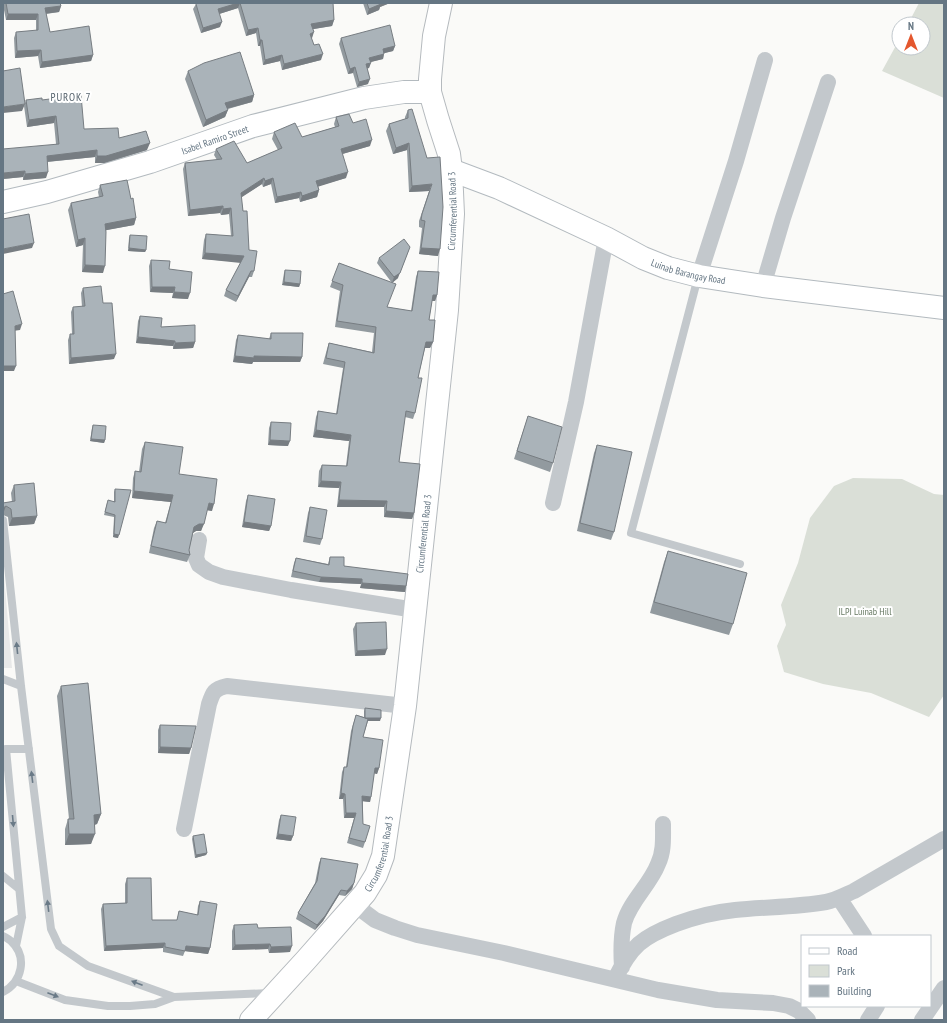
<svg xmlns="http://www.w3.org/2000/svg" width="947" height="1023" font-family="'PT Sans Narrow',sans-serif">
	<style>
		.built { fill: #e8e9e9 }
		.green { fill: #dadfd7 }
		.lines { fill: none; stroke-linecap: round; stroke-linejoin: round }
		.secondary-casing { stroke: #b3babf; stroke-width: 24 }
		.primary-casing { stroke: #b5babe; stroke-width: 24 }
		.lane { stroke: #c3c8cc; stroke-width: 8 }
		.street { stroke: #c3c8cc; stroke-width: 16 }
		.secondary { stroke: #fff; stroke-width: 22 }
		.primary { stroke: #fff; stroke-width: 22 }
		.wall { fill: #929a9f }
		.shaded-wall { fill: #777d82 }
		.building { fill: #aab3b9; stroke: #777d82 }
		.oneway { fill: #6a7a87 }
		.labels { text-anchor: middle; stroke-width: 4; stroke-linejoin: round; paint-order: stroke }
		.street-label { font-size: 10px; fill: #657683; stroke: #fff }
		.park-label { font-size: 10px; fill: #687a64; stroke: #fff }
		.neighbourhood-label { font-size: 11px; letter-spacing: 1px; fill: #57646e; stroke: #fff }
	</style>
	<rect width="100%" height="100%" fill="#fafaf8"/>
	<!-- built -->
	<path class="built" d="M3 564 12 668H3Z"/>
	<!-- green -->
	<path class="green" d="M919 3H944V98L882 71 899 40V48H923V24H908Z
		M853 478 902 479 934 494 944 495V695L929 717 871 693 823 684 784 672 777 646 786 625 781 605 798 563 810 518 834 486Z"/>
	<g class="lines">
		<!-- secondary casing -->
		<g class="secondary-casing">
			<g id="secondary">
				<path id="s1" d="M451 170 499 188 606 238 643 258 668 268 699 276 763 286 944 308"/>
				<path id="s2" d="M3 202 47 192 150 162 253 126 364 98 404 92H430"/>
			</g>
		</g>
		<!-- primary casing -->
		<g class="primary-casing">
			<g id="primary">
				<path id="s3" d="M251 1020 306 960 365 893 376 875 383 856 405 706 447 310 453 214 451 170 449 154 438 120 430 92V79L434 36 441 3"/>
			</g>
		</g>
		<!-- lane -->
		<path class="lane" d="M698 277 631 533 740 564
			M3 520 21 686 51 929 59 946 88 966 174 997
			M3 679 21 686
			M3 876 19 889
			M3 927 22 917
			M3 936C6 937 8 939 11 941 28 957 22 982 3 992
			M16 946 22 917 6 749H29
			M16 981 65 1000 108 1006H130L155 1004 174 997 270 993"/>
		<!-- street -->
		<path class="street" d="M699 276 736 161 765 60
			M763 286 783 218 828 82
			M553 503 576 402 606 238
			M199 540 196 558 199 565 209 572 223 577 291 590 415 610
			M184 829 209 704C213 692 214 689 227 686L405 706
			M839 898 864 936
			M355 905 375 920 395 928 417 935 504 953 658 990 717 1000 773 1003 789 1006 799 1011 808 1020
			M622 967C621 952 621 937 624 923 630 901 650 885 658 864 664 852 663 838 663 824
			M615 979C631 946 642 937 676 924 695 917 715 912 735 910 764 907 798 907 826 902 836 900 845 895 854 891L944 839
			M868 1020 877 1006
			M922 1020 944 988"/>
		<!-- secondary -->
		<use href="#secondary" class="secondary"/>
		<!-- primary -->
		<use href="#primary" class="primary"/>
	</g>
	<!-- wall -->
	<path class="wall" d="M4 3H60L61 6 59 12 46 14 50 32 93 55 91 61 40 68 38 56 15 58 14 38 16 32 36 31V20H6L3 5Z
		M197 3H333L334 20 332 26 313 29 312 38H311L314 45 321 60 282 70 280 61 263 65 260 46H258L256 33 246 36 238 8 219 14 220 27 201 33 193 9 196 4Z
		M363 3H390L380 7 379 10 367 15Z
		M341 38 395 46 393 51 384 53 383 59 370 62 369 68H367L368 84 357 87 353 73 348 74 339 44Z
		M188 71 254 95 252 102 228 109 225 117 203 127 185 79Z
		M26 100H42L84 129 119 138 147 150 104 163H95V157L47 162 46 178 23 180V177L3 179 56 144 54 123 27 127 24 106Z
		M408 110 427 158 438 256 419 254 422 228 419 227V221L429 191 409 192 407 150 393 154 386 131 389 124 405 119V117Z
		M336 117 353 123 370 146 342 154 346 178 318 186 319 190 317 197 300 202 299 198 275 203 271 184 263 187 262 184 241 197 249 250 254 271 252 277H249L236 302 224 296 226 290 241 262 202 259 204 240 206 234 231 236 229 214 221 215 220 213 188 216 183 169 185 163 217 160 214 155 216 149 247 163 278 150 272 139 274 132 302 137 335 127 334 124Z
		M100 185 131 199 136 218 134 225 106 230 103 273 82 272 83 245 76 247 68 210 71 203 99 197 98 192Z
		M130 235 146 250 145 252 128 251 129 238Z
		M379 258 398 278 392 283 387 307 411 311 416 277 418 271 437 295 435 301H432L429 320 433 342 430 348H425L418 378 415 413 413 419 405 417 399 462 414 513 412 519 384 517V507H337L339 488 318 487 319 471 322 465 346 466 349 441 313 437 316 417 318 411 336 414 343 368 323 364 327 349 329 343 372 352 374 333 335 327 340 291 330 287 339 263 392 283 377 263Z
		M151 260 169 269 188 299 172 298 173 293 150 292 149 266Z
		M285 270 300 284 299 287 282 285 284 273Z
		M83 288 114 359 69 364 68 340 70 334H72L71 312 73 307H82L81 293Z
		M140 316 161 327 195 342 193 348 173 349V346L136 343 138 321Z
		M271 333 302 357 300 362H253L252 364 233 362 236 340 238 335 269 339Z
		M528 416 553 463 550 472 514 459Z
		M271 422 288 446 268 445 269 428Z
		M93 425 105 440 104 443 90 441 92 428Z
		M145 442 179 474 212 511 207 510 201 531H196L193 533 189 550 190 555 187 562 149 553 154 528 157 521 165 523 171 502 132 498 133 478 135 471 139 472 142 449Z
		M597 445 614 532 611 540 577 531 594 453Z
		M14 485 37 516 34 524 9 526 8 517 3 515V503L12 502 11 493Z
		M115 489 118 538 113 537 114 517 104 515 107 503 114 501V492Z
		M248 495 271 526 269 531 242 527 246 501Z
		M310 507 322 539 320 545 303 542 308 513Z
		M668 551 733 624 729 635 650 613 664 562Z
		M330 557 344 566 406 586 405 592 360 588 361 584 319 582 291 577 294 563 296 558 328 564Z
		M356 623 385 655 355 656 353 629Z
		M61 686 101 814 97 824 95 825 91 844 65 845V829L68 819H69L57 696Z
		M365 708 380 721H368L363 737 379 768 377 774 374 773 370 802 363 801V824L365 842 363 848 347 843 354 818H344L343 799H339L342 772 344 767H346L351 731 356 715 364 717V711Z
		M160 725 191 748 189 754 158 753V730Z
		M281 815 293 836 291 841 276 839 279 820Z
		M193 836 207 853 206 855 195 858 192 839Z
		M321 858 354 883 352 889 345 896 339 895 323 921 315 930 296 919 298 913 315 883 319 863Z
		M127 878 152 920H177L179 911 197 915 198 906 200 901 210 948 208 954 185 951 183 956 163 952V948L104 951 101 909 103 904 125 903V884Z
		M234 925 258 928 290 952 269 953 268 949 232 950V931Z"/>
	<!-- shaded-wall -->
	<path class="shaded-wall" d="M238 3H240L238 8 216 15 218 9Z
		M380 3H390L380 7 379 10 367 15 369 9Z
		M61 6 59 12 43 14 45 8Z
		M8 14H38L36 20H6Z
		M334 20 332 26 308 30 311 24Z
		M222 22 220 27 201 33 203 28Z
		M258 28 256 33 246 36 248 30Z
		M314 32 312 38 308 40 310 34Z
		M260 40H262L260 46H258Z
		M395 46 393 51 381 54 383 49Z
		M41 50 38 56 15 58 17 51Z
		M323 54 321 60 282 70 284 64Z
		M384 54 383 59 367 63 369 58Z
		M93 55 91 61 40 68 42 62Z
		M282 55 280 61 263 65 265 60Z
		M371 63 369 68 364 70 366 64Z
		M355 67 353 73 348 74 350 69Z
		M370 79 368 84 357 87 359 82Z
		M254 95 252 102 222 110 225 103Z
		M25 104 22 111 3 113V107Z
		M228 110 225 117 203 127 206 120Z
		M56 116 54 123 27 127 29 120Z
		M372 140 370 146 339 155 341 149Z
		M150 143 147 150 104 163H95L97 156Z
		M409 143 407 150 393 154 396 148Z
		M97 150 95 157 45 162 47 156Z
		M25 171 23 177 3 179V173Z
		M48 172 46 178 23 180 25 174Z
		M348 172 346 178 314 188 316 181Z
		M264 178 262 184 239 199 241 193Z
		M273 178 271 184 263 187 265 181Z
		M432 184 429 191 409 192 412 186Z
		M319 190 317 197 300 202 302 196Z
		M301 192 299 198 275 203 277 197Z
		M223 206 220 213 188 216 190 210Z
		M231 208 229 214 221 215 223 209Z
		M136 218 134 225 102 231 105 224Z
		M85 238 83 245 76 247 78 240Z
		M34 243 32 248 3 254V249Z
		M410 247 398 278 392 283 394 277Z
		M129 248 146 250 145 252 128 251Z
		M421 248 440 249 438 256 419 254Z
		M205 253 244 256 241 263 202 259Z
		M85 265 105 266 103 273 82 272Z
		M251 271 249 277 236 302 238 296Z
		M284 282 300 284 299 287 282 285Z
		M152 287H175L173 293 150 292Z
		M174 292 190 293 188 299 172 298Z
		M433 295H437L435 301H430Z
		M22 324 20 330 13 331 15 326Z
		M138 337 175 341 173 346 136 343Z
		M195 342 193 348 173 349 175 343Z
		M426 342H433L430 348H424Z
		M116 354 114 359 69 364 71 358Z
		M235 356H254L302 357 300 362H253L252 364 233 362Z
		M3 366H16L14 371H3Z
		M316 430 351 435 349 441 313 437Z
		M91 439 105 440 104 443 90 441Z
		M270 440 290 441 288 446 268 445Z
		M321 481 341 482 339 488 318 487Z
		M134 491 173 495 171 502 132 498Z
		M339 500 387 501 384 507H337Z
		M209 503 214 504 212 511 206 510Z
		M6 506 3 514V508Z
		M386 511 414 513 412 519 384 517Z
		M37 516 34 524 9 526 12 518Z
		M244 522 271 526 269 531 242 527Z
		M199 524H204L201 531H196L191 534 194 527Z
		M114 534 119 535 118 538 113 537Z
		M321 577 362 579 361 584 319 582Z
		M362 583 406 586 405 592 360 588Z
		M387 649 385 655 355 656 357 651Z
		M365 718H381L380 721H364Z
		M160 747 191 748 189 754 158 753Z
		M375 768H379L377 774 373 773Z
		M341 793 345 794 343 799H339Z
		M362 796 371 797 370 802 360 801Z
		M346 813H356L354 818H344Z
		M101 814 97 824 91 825 94 815Z
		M69 834H95L91 844 65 845Z
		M278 834 293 836 291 841 276 839Z
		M207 853 206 855 195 858 196 855Z
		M354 883 352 889 345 896 347 891Z
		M341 890 339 895 323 921 315 930 317 925Z
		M165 943 163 948 104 951 106 946Z
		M270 944 268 949 232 950 235 945Z
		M186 946 210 948 208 954 184 951Z
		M292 946 290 952 269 953 271 947Z"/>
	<!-- building -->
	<path class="building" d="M6 3H60L61 6 45 8 50 32 89 26 93 55 42 62 41 50 17 51 16 32 38 30V14H8Z
		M197 3H238L218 9 222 22 203 28 196 4Z
		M240 3H333L334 20 311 24 314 32 310 34 314 45 319 44 323 54 284 64 282 55 265 60 262 40H260L258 28 248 30Z
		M367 3H381V4L369 9Z
		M390 25 395 46 383 49 384 54 369 58 371 63 366 64 370 79 359 82 355 67 350 69 341 38Z
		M240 52 254 95 225 103 228 110 206 120 188 71 204 63Z
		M20 68 25 104 3 107V71Z
		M81 95 84 129 118 128 119 138 146 131 150 143 106 156H97V150L47 156 48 172 25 174V171L3 173V149L59 144 56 116 29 120 26 100 42 98V100Z
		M412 109 427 158 440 157 443 207 440 249 421 248 425 221 421 220 422 214 432 184 412 186 409 143 396 148 389 124 408 118V110Z
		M349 114 353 123 366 119 372 140 341 149 348 172 316 181 319 190 302 196 301 192 277 197 273 178 265 181 264 178 241 193 243 211H247L249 250 257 251 254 271H251L238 296 226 290 244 256 205 253 206 234 233 236 231 208 223 209V206L190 210 185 163 222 159 216 149 234 141 247 163 282 148 274 132 295 123 302 137 339 126 336 117Z
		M127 180 131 199 133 198 136 218 105 224 106 232 105 266 85 265V238L78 240 71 203 103 196 100 185Z
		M29 214 34 243 3 249V219Z
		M130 235 147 236 146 250 129 248Z
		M404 239 410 247 400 273 394 277 379 258Z
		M151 260 170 261 169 269 192 272 190 293 174 292 175 287H152Z
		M339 263 396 284 387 307 412 311 418 271 439 272 437 295H433L429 320H435L433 342H426L418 378H422L415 413 406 411 399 462 420 464 414 513 386 511 387 501 339 500 341 482 321 481 322 465 347 466 351 435 316 430 318 411 337 414 345 362 326 358 329 343 374 353 376 327 337 321 343 285 332 281Z
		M285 270 301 271 300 284 284 282Z
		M101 286 103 303H112L116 354 71 358 70 334H74L73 307 85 306 83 288Z
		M13 291 22 324 15 326 16 366H3V294Z
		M140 316 162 318 161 327 195 325V342L175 343V341L138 337Z
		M271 333H303L302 357 254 356V358L235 356 238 335 271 339Z
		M528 416 562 427 553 463 517 451Z
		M271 422 291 423 290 441 270 440Z
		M93 425 106 426 105 440 91 439Z
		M145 442 183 447 179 474 217 479 214 504 209 503 204 524H199L194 527 189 550 190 555 151 546 157 521 166 523 173 495 134 491 135 471 141 472Z
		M597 445 632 452 614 532 580 523Z
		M34 483 37 516 12 518 11 509 6 506 3 508V503L15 501 14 485Z
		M115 489 131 490 119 535 114 534 115 515 105 512 108 500 115 502Z
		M248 495 275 499 271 526 244 522Z
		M310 507 327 510 322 539 306 536Z
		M668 551 747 573 733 624 654 602Z
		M330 557H344V566L408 574 406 586 362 583V579L321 577 293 571 296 558 329 565Z
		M386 622 387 649 357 651 356 623Z
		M88 683 101 814 94 815 95 834H69L68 819H74L61 686Z
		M365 708 381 710V718H365Z
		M356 715 368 719 363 737 383 740 379 768H375L371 797 362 796 363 824 370 826 365 842 349 838 356 813H346L345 794 341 793 344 767H347L353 726Z
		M160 725 196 726 191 748 160 747Z
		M281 815 296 817 293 836 278 834Z
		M204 834 207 853 196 855 193 836Z
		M321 858 358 864 354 883 347 891 341 890 325 916 317 925 298 913 317 881Z
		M127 878H151L152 920H177L179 911 198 915 200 901 217 904 210 948 186 946 185 951 165 947V943L106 946 103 904 127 903Z
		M257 924 258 928 291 927 292 946 271 947 270 944 235 945 234 925Z"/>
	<!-- one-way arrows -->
	<defs><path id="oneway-solid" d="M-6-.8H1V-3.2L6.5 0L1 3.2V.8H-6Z"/></defs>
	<g class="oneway">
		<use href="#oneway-solid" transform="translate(17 648) rotate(-96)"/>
		<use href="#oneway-solid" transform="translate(32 777) rotate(-97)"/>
		<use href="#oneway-solid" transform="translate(13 821) rotate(85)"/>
		<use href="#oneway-solid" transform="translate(48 906) rotate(-97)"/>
		<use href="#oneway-solid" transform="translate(137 983) rotate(-159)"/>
		<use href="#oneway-solid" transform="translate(53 995) rotate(21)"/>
	</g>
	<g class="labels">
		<!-- street labels -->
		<g class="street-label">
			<text dy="4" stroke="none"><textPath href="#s2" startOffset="221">Isabel Ramiro Street</textPath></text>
			<text dy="4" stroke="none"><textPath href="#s3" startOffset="861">Circumferential Road 3</textPath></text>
			<text dy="4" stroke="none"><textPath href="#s1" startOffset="259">Luinab Barangay Road</textPath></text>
			<text dy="4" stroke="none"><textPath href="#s3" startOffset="537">Circumferential Road 3</textPath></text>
			<text dy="4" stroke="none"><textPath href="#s3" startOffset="213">Circumferential Road 3</textPath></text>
		</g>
		<!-- park labels -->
		<g class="park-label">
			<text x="865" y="615">ILPI Luinab Hill</text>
		</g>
		<!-- neighbourhood labels -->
		<g class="neighbourhood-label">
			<text x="71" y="101">PUROK 7</text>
		</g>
	</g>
	<!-- border -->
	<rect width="947" height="1023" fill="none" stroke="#657683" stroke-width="8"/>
	<!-- legend -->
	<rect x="801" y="935" width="130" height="72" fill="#ffffff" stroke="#c1c8cd"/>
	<rect x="809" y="948" width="20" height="6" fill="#ffffff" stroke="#c1c8cd"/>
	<text x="837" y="955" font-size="12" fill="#657683">Road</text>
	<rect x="809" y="965" width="20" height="12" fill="#dadfd7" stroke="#c1c8cd"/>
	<text x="837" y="975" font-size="12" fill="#657683">Park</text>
	<rect x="809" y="985" width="20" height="12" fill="#aab3b9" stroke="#c1c8cd"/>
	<text x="837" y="995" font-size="12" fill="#657683">Building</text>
	<!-- north arrow -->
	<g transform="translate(911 36)"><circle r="19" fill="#ffffff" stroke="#c1c8cd"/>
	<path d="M0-3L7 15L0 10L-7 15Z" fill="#e4572e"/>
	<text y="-6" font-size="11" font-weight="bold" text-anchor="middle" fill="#657683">N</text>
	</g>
</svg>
